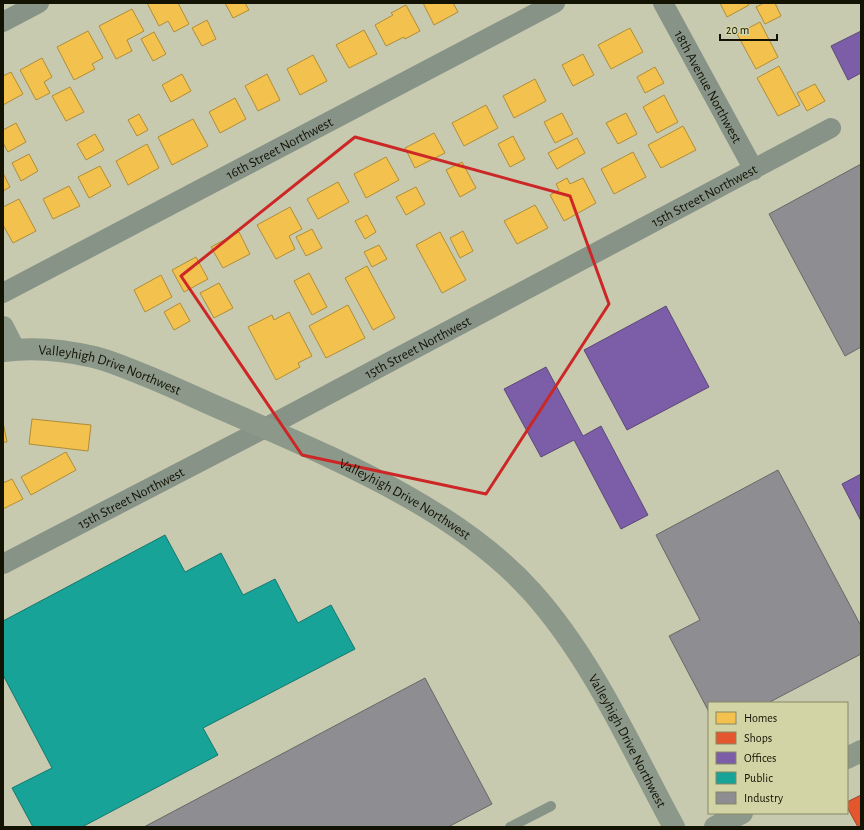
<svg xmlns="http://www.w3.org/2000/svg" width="864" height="830" font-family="'Alegreya Sans',sans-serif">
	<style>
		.homes { fill: #f2c14e; stroke: #af8d38 }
		.shops { fill: #e4572e; stroke: #a54321 }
		.offices { fill: #7b5ea7; stroke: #5c4876 }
		.public { fill: #17a398; stroke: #16786c }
		.industry { fill: #8d8d92; stroke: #686867 }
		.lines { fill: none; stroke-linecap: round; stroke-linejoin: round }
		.lane { stroke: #879387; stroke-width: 10 }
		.street { stroke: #879387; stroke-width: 20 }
		.secondary { stroke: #8c9889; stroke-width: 22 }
		.marked { fill: none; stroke: #cc2726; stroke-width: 3; stroke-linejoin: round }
		.labels { text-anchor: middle; stroke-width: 4; stroke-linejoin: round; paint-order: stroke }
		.street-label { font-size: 14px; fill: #131304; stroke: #d2d4a5 }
	</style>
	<rect width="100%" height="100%" fill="#c8cab0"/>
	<!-- homes -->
	<path class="homes" d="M147 3H178L189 24 174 32 168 21 159 26Z
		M225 3H245L249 10 233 18Z
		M423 3H453L458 12 434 25Z
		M720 3H748L749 5 727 17Z
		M764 3H775L781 16 765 24 756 7Z
		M406 5 420 31 405 39 404 37 386 46 375 25 393 15 391 13Z
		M132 9 144 31 127 40 132 51 116 59 99 26Z
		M207 20 216 39 202 46 192 28Z
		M760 22 778 57 756 69 737 34Z
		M630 28 643 52 611 69 598 45Z
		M364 30 377 54 349 68 336 45Z
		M88 31 103 58 92 64 95 69 74 80 57 47Z
		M154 32 166 54 153 61 141 39Z
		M583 54 594 75 573 86 562 65Z
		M313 55 327 81 300 95 287 69Z
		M42 58 52 77 44 82 50 93 36 100 20 70Z
		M779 66 800 105 778 116 757 78Z
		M655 67 664 83 645 93 637 77Z
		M11 72 23 94 3 105V76Z
		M182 74 191 91 171 102 162 85Z
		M267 74 280 100 258 111 245 86Z
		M535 79 546 101 514 118 503 96Z
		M815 84 825 101 807 111 797 93Z
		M70 87 84 112 66 121 52 96Z
		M664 95 678 122 657 133 643 107Z
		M235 98 246 119 220 133 209 112Z
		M486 105 498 128 464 146 452 123Z
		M562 113 573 134 555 143 544 122Z
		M626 113 637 134 618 144 606 123Z
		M139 114 148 130 137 136 128 120Z
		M193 119 208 146 172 165 158 137Z
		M16 123 26 142 8 152 3 143V130Z
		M683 126 696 150 661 168 648 145Z
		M434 133 445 153 415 168 405 148Z
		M95 134 104 150 86 160 77 144Z
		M513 136 525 159 510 167 498 144Z
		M577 138 585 153 557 169 548 153Z
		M147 144 159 168 128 185 116 161Z
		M633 152 646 177 614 194 601 169Z
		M29 154 38 171 21 181 12 163Z
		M386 157 399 180 366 198 354 174Z
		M462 162 476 188 460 197 446 170Z
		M100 166 111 186 89 198 78 177Z
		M3 173 10 187 3 191Z
		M567 178 570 184 583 178 596 203 564 221 550 195 559 190 556 184Z
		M338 182 349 202 318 219 307 199Z
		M69 186 80 206 53 219 43 199Z
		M416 187 425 204 406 215 396 197Z
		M19 199 36 231 13 243 3 225V207Z
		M535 205 548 228 517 244 504 221Z
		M290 207 302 229 289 236 295 249 276 259 257 225Z
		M367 215 376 232 365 239 355 221Z
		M312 229 322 248 306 256 296 237Z
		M463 231 473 251 460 258 450 238Z
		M239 232 250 254 223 268 211 247Z
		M440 232 466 280 442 293 416 245Z
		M379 245 387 259 372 267 364 252Z
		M196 257 208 279 184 292 172 270Z
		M367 266 395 318 373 330 345 278Z
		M309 273 327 307 312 315 294 281Z
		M161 275 172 297 145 312 134 290Z
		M219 283 233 308 214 318 200 293Z
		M180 303 190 321 174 330 164 312Z
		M348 305 365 338 326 358 309 326Z
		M289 312 312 356 298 363 300 367 276 380 248 327 272 315 274 320Z
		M32 419 91 425 88 451 29 444Z
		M3 422 7 442H3Z
		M66 452 76 470 31 495 21 477Z
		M12 479 23 499 3 509V483Z"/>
	<!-- shops -->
	<path class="shops" d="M861 795V827H858L847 807V802Z"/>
	<!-- offices -->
	<path class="offices" d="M861 31V73L848 80 831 46Z
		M666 306 709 387 627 430 584 350Z
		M546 367 583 436 601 426 648 515 621 529 574 440 541 457 504 389Z
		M861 474V521L842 484Z"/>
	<!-- public -->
	<path class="public" d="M165 535 185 572 221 553 243 595 275 579 298 623 331 605 355 649 203 728 218 755 82 827H33L12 788 52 768 3 675V621Z"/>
	<!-- industry -->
	<path class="industry" d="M861 164V347L845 356 769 214Z
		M778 470 861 626V654L768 703H709V712L669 636 700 620 656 535Z
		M425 678 492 804 448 827H144Z"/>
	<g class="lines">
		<!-- lane -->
		<path class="lane" d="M510 827 551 806"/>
		<!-- street -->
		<g class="street">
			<path id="s1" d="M663 3 754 170"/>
			<path d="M3 22 39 3"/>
			<path id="s2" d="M3 293 555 3"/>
			<path id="s3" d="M3 564 265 428 831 128"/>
		</g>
		<!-- secondary -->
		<g class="secondary">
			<path d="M3 327 14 349"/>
			<path id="s4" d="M3 351C33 347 65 350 94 357 110 361 124 367 139 373 170 385 200 400 231 413 333 458 457 508 532 592 593 660 631 748 674 827"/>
			<path d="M847 758 861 751"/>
			<path d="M715 827 742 813"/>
		</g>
	</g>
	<!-- marked area -->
	<path class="marked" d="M355 137 570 196 609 304 486 494 302 455 181 276Z"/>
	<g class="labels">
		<!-- street labels -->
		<g class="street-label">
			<text dy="5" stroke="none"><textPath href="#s1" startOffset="95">18th Avenue Northwest</textPath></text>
			<text dy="5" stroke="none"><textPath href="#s2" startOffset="312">16th Street Northwest</textPath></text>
			<text dy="5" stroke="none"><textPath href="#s3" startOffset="792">15th Street Northwest</textPath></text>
			<text dy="5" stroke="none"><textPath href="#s3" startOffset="468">15th Street Northwest</textPath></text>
			<text dy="5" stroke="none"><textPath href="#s4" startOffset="110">Valleyhigh Drive Northwest</textPath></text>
			<text dy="5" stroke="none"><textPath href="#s3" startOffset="144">15th Street Northwest</textPath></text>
			<text dy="5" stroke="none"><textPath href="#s4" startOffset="434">Valleyhigh Drive Northwest</textPath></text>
			<text dy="5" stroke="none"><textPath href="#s4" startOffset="770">Valleyhigh Drive Northwest</textPath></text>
		</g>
	</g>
	<!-- border -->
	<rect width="864" height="830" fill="none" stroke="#131304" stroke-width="8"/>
	<!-- legend -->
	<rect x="708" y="702" width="140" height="112" fill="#d2d4a5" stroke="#868765"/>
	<rect x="716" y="712" width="20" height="12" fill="#f2c14e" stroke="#868765"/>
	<text x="744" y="722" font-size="12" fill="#131304">Homes</text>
	<rect x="716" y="732" width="20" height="12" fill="#e4572e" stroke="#868765"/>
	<text x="744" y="742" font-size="12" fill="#131304">Shops</text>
	<rect x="716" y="752" width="20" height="12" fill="#7b5ea7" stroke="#868765"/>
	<text x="744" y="762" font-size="12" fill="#131304">Offices</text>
	<rect x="716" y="772" width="20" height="12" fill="#17a398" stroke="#868765"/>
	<text x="744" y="782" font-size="12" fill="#131304">Public</text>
	<rect x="716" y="792" width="20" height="12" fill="#8d8d92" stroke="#868765"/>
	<text x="744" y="802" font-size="12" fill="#131304">Industry</text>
	<!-- scale -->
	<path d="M720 34v6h57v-6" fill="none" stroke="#131304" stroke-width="2"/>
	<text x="726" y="34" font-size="12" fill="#131304" stroke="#d2d4a5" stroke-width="3" paint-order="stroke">20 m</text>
</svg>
